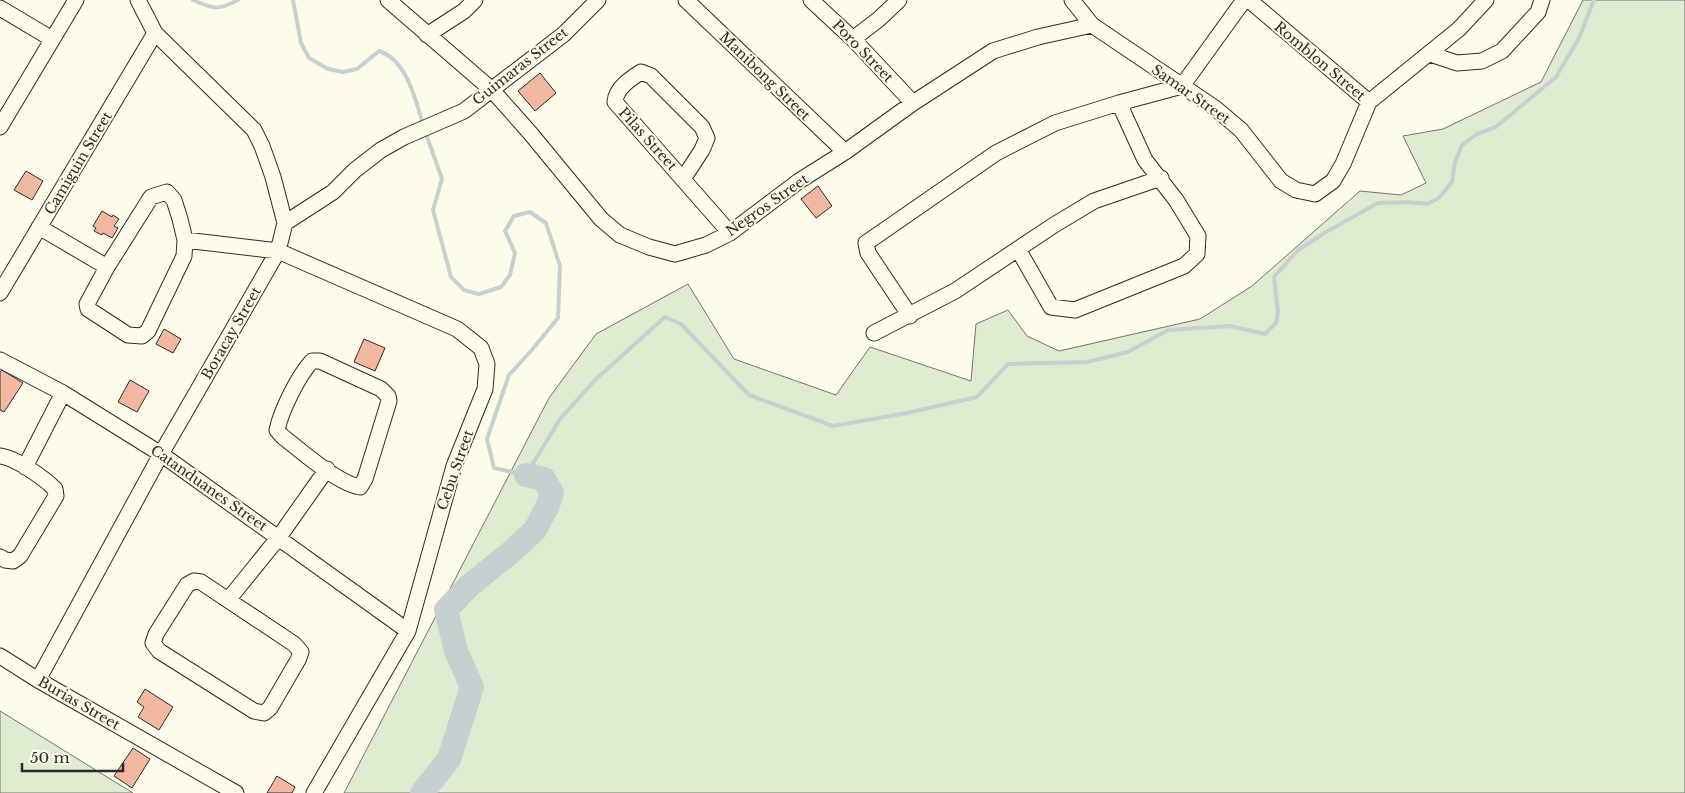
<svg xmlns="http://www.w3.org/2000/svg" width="1685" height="793" font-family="'Libre Baskerville',serif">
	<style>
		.green { fill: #deebd1; stroke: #74746e }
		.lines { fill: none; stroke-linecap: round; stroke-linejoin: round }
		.stream { stroke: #c7d0d0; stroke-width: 4 }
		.river { stroke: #c7d0d0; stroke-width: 24 }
		.building { fill: #f2b8a0; stroke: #2b2b2b }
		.minor-casing { stroke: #2b2b2b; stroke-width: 17 }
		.minor { stroke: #fdfbea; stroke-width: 15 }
		.labels { text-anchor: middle; stroke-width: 4; stroke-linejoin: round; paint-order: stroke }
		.street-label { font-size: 14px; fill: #2b2b2b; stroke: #fdfbea }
	</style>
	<rect width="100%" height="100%" fill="#fdfbea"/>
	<!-- green -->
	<path class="green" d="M1583 0H1685V793H344L549 398 596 334 688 284 734 359 836 395 870 347 971 381 976 324 1008 310 1027 336 1059 351 1200 319 1252 286 1360 191 1401 195 1426 183 1403 136 1443 129 1541 82Z
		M0 711 133 793H0Z"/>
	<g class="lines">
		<!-- stream -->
		<path class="stream" d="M193 0C213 9 217 11 238 0
			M293 0 301 43 309 58 328 69 343 72 357 69 379 51C407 60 415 99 423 124
			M425 131 442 179 433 210 451 277 464 290 479 294 501 287 510 275 515 253 505 231 514 216 530 212 546 223 560 266 558 318 531 351 509 375 487 439 494 468 526 475 560 419 596 379 665 317 681 324 749 395 833 426 907 413 977 397 1008 364 1087 362 1128 352 1168 330 1230 326 1265 334 1276 323 1278 312 1274 277 1297 251 1326 232 1378 203 1408 202 1427 204 1439 198 1452 182 1455 162 1462 145 1477 134 1496 127 1556 77 1579 38 1594 0"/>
		<!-- river -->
		<path class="river" d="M422 793 449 759 472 687 456 651 446 610 470 585 510 553 535 530 548 505 552 493 544 479 526 475"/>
	</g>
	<!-- building -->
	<path class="building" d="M540 73 556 93 535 111 518 91Z
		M26 171 43 181 32 200 14 190Z
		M818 186 832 206 816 218 801 199Z
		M102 211 112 217 113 215 119 219 114 226 118 228 112 238 103 233 102 235 94 231 96 228 93 226Z
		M164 329 181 339 173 353 156 344Z
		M364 339 385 348 375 371 354 362Z
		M2 370 23 383 4 412 0 410V372Z
		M130 380 149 391 137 412 118 402Z
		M145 689 173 707 159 730 138 717 144 707 137 702Z
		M133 748 150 759 132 788 114 776Z
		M277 776 295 787 292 793H267Z"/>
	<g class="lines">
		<!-- minor casing -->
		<g class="minor-casing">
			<path id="minor" d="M388 0 492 90 531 134 601 219 620 235 649 247 675 254 706 245 730 233 799 181 845 152 913 103 993 51 1038 37 1092 25
				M686 0 845 152
				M811 0 853 39 913 103
				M1072 0 1092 25 1215 108 1241 130 1281 181 1296 190 1315 194 1333 181 1343 164 1369 102 1459 29 1486 0
				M1249 0 1369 102
				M0 8 52 39
				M427 35 464 11 475 0
				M853 39 879 19 899 0
				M1430 54 1457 63 1482 61 1502 51 1538 12 1542 0
				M0 127 76 0
				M683 179 702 150 707 138 702 127 651 76 641 72C630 79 616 88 615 102L730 233
				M167 192 174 200 180 219 185 240 184 256 148 331 142 336 128 335 88 309 87 304 107 267 151 197Z
				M285 223 333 192 355 170 381 150 404 137 464 111 564 34 598 0
				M39 227 107 267
				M185 240 278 251 457 329 481 348 487 364 485 389 454 466 408 631 314 793
				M1018 249 1051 307 1075 310 1184 266 1197 254 1198 236 1176 200 1145 160 1119 103
				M0 293 155 33
				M910 316 868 253 866 243 996 153 1055 123 1119 103 1182 86 1244 0
				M874 333 955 291 1054 225 1094 201 1161 178
				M0 360 63 393 161 454 408 631
				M312 361H320L381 389 388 396 389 401 365 479 360 487C337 483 301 451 282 436L277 430C281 411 298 376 312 361Z
				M0 456C16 458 44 478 55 489L56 496 20 556 13 561 5 560 0 557
				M25 467 63 393
				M194 581 201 582 294 644 301 652 298 660 270 708 264 713 254 711 159 651 153 643 156 634 187 585Z
				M228 600 279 537 327 469
				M0 656 38 680 236 793
				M38 680 161 454 278 251 285 223 273 177 262 146 254 130 155 33 138 0"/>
		</g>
		<!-- minor -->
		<use href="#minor" class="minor"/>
	</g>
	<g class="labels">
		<!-- street labels -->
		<g class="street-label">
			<text transform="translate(863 51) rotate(46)" y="5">Poro Street</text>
			<text transform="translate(1320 61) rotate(40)" y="5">Romblon Street</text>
			<text transform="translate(520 66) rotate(-38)" y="5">Guimaras Street</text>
			<text transform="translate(765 76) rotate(44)" y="5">Manibong Street</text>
			<text transform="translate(1191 94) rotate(35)" y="5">Samar Street</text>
			<text transform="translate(648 139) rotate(48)" y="5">Pilas Street</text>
			<text transform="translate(78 163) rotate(-59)" y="5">Camiguin Street</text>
			<text transform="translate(767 205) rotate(-35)" y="5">Negros Street</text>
			<text transform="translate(231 333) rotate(-60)" y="5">Boracay Street</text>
			<text transform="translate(455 470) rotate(-71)" y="5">Cebu Street</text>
			<text transform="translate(209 488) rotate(35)" y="5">Catanduanes Street</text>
			<text transform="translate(79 703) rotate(30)" y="5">Burias Street</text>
		</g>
	</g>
	<!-- scale -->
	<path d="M22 763v8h101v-8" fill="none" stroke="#2b2b2b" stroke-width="2.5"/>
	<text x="30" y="763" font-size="15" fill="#2b2b2b" stroke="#fdfbea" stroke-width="4" paint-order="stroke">50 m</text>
</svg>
